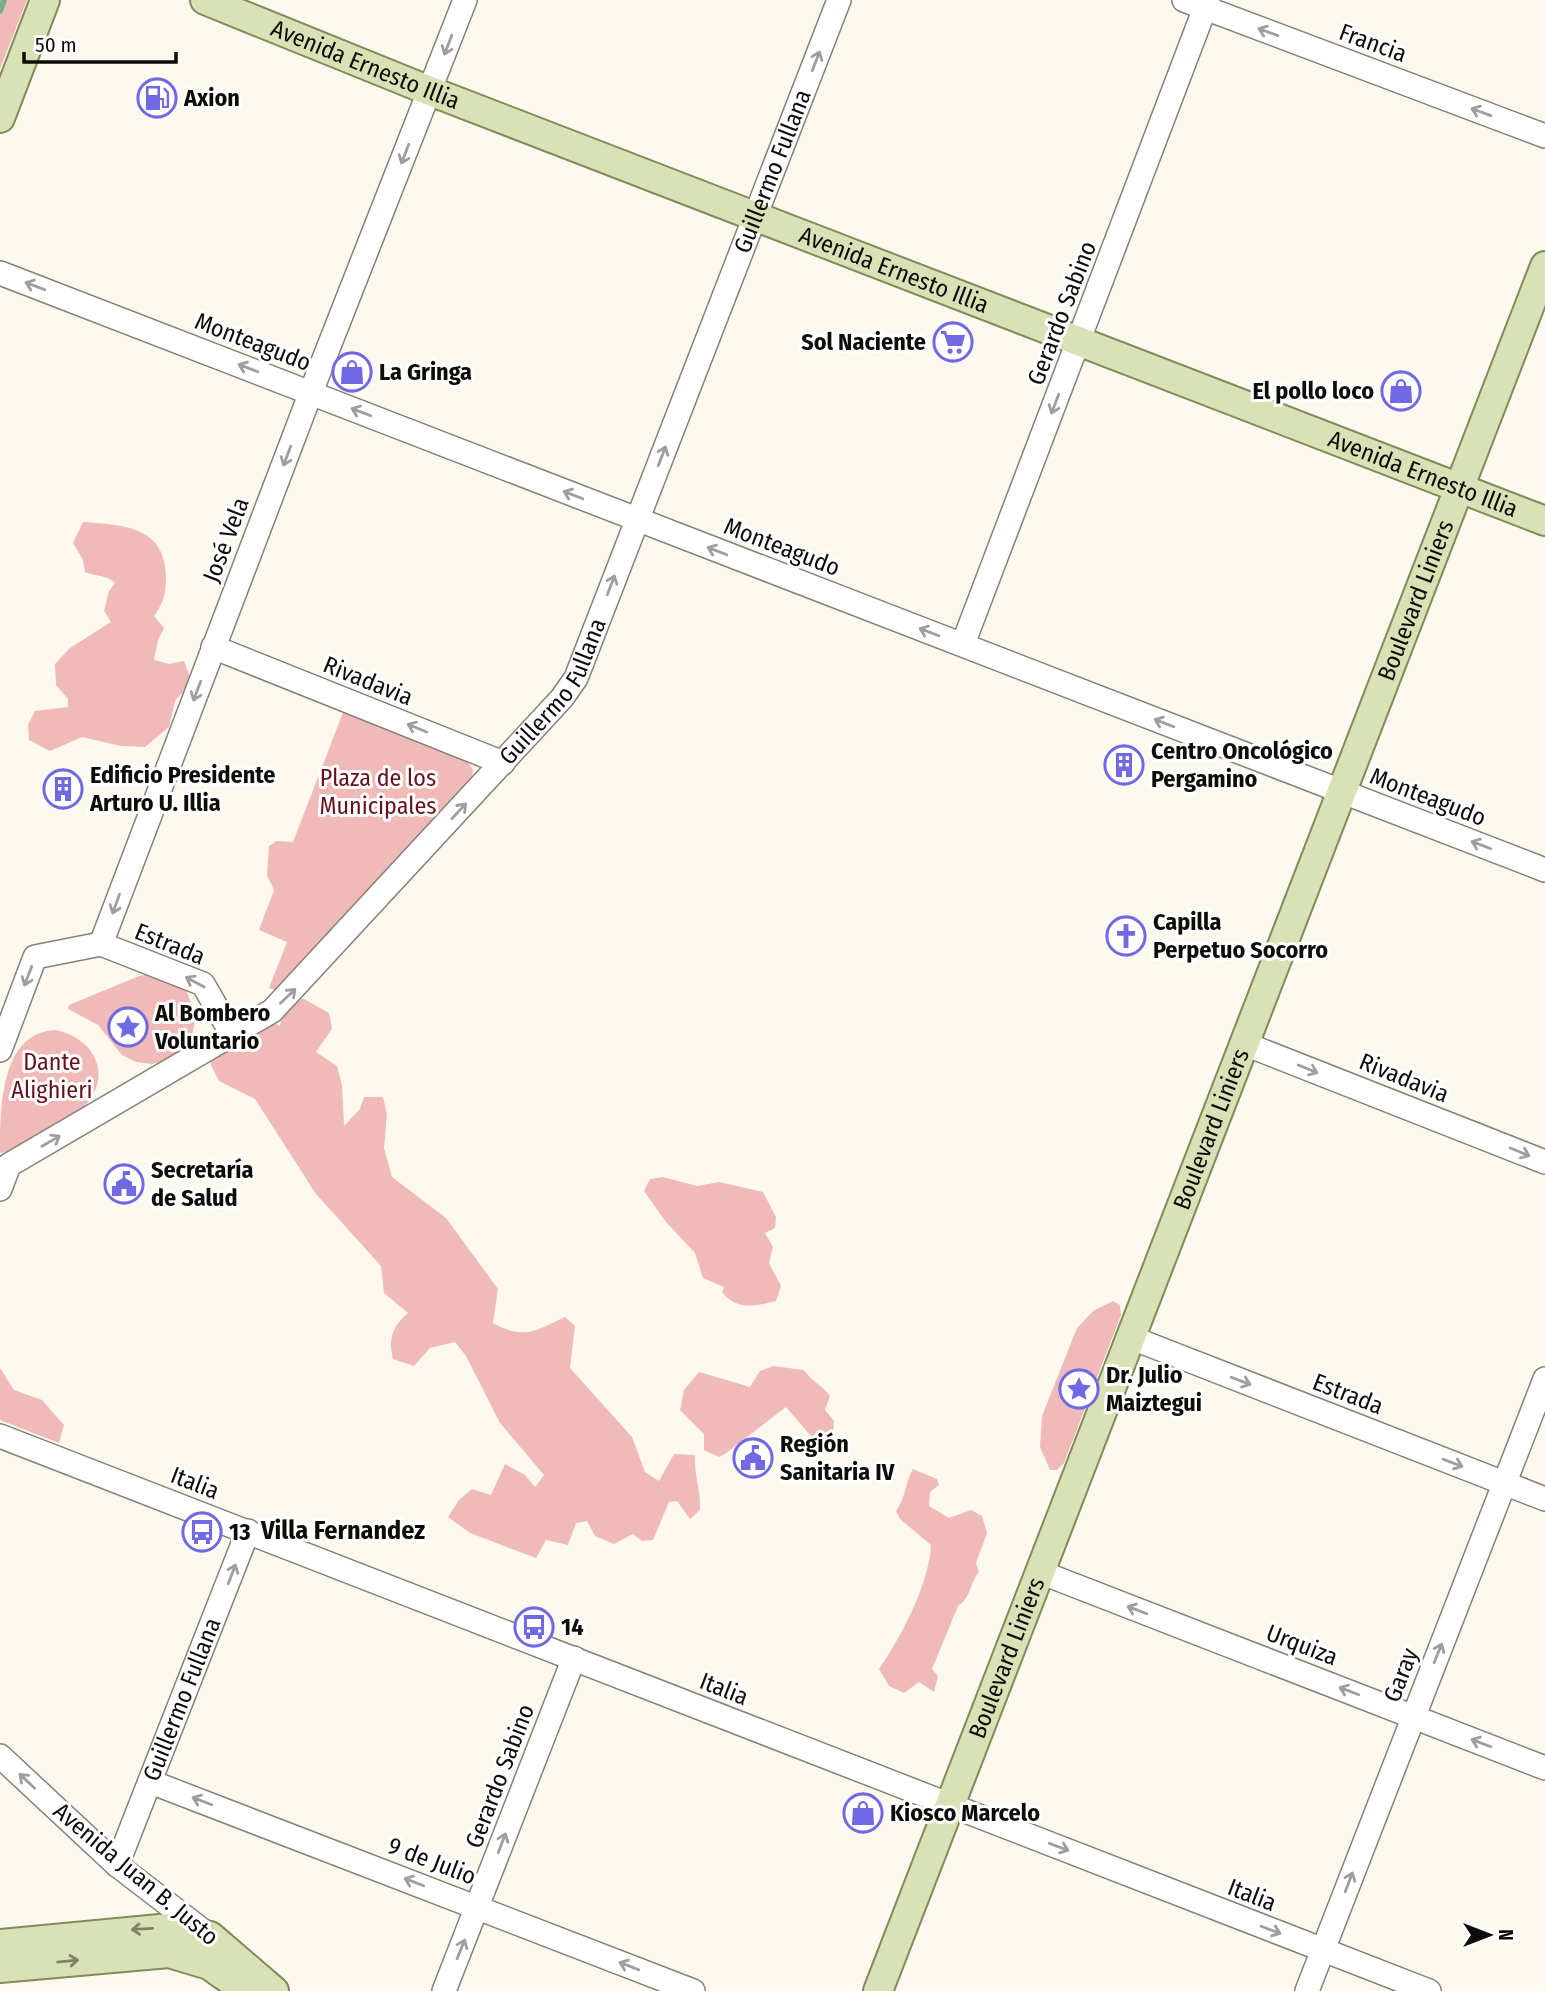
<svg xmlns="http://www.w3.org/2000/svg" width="1545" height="1991" font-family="'Fira Sans Condensed',sans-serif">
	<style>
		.green { fill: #f0bab9 }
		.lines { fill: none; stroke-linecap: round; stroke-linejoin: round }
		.stream { stroke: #79b185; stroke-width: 6 }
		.minor-casing { stroke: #858179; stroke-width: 26 }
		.major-casing { stroke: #828a5a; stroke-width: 32 }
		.minor { stroke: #fff; stroke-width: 23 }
		.major { stroke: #d9e2b6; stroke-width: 28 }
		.oneway { stroke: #9f9e9d }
		.oneway2 { stroke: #7e8268 }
		.labels { text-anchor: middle; stroke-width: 6; stroke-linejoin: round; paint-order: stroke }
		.street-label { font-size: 24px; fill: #0e0c09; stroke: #fff }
		.poi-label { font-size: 24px; font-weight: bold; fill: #0e0c09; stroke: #fff; text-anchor: start }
		.park-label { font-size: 24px; fill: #67111c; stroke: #fff }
		.neighbourhood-label { font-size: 26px; font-weight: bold; fill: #0e0c09; stroke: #fff }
	</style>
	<rect width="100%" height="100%" fill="#fef9ef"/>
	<!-- green -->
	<path class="green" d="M0 0H27L0 69Z
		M83 522C123 525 165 526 166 576 166 593 164 602 154 616L164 628 158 640 154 660 169 664 184 661 192 682 175 701 169 727 145 747 121 746 82 737 50 751 29 740 28 725 35 711 68 707V699L56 685 55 664 70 648 111 622 104 611 109 591 115 583C106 574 96 577 85 572L83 560 73 543Z
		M344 710 466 759 473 770 472 778 278 991 269 988 287 942 259 930 274 890 267 875 269 846 277 841 293 842Z
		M152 974 186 989 196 1017 191 1041 185 1050 165 1061 152 1064 136 1062 122 1055 98 1025 68 1009 69 1005 139 976Z
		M295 998 304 999 329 1013 332 1029 316 1052 337 1066 342 1085 344 1126 360 1109 364 1097H383L387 1114 384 1148 392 1177 446 1218 498 1289 493 1323C524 1340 536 1331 565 1317L575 1326 570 1368 632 1437 645 1472 659 1481 674 1454 695 1455C694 1477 701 1490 700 1510L690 1519 677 1501 669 1502 653 1540 642 1541 633 1534 614 1544 595 1536 587 1521 576 1523 568 1545 546 1540 536 1558 470 1533 448 1517 459 1500 472 1489 491 1495 505 1464 525 1475 535 1487 544 1475 500 1423 466 1356 455 1342 430 1348 414 1366 393 1359C388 1339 392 1327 408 1313L384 1293 381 1266 316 1194 255 1099 219 1081 210 1063 268 1020 280 1026 282 1011Z
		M55 1030C90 1036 113 1070 88 1102 78 1116 17 1152 0 1153 0 1109 0 1033 55 1030Z
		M663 1177 697 1186 719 1182 763 1192 776 1217 775 1228 765 1233 773 1247 769 1263 781 1286 776 1301C755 1306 737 1311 722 1292L724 1287 703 1278 695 1253 666 1222 644 1191 650 1179Z
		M1113 1301 1120 1305 1121 1315 1064 1463 1057 1470H1050L1040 1447 1042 1416 1077 1328 1093 1311Z
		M773 1366 804 1370C812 1382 822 1385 830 1396L825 1410 834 1421 833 1435 811 1436 786 1407 725 1454 719 1457 704 1450V1434L680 1410 684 1390 699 1372 750 1387 760 1371Z
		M0 1368 14 1390 42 1400 64 1425 59 1443 0 1420Z
		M913 1469 937 1479 939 1485 930 1492 929 1506 949 1518 971 1510 982 1516 987 1533 976 1563 979 1572C969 1583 972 1597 958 1606L932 1669 938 1676 934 1692 919 1682 904 1693 889 1686 879 1669C901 1637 929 1584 931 1545L900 1519 896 1511C906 1497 905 1483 913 1469Z"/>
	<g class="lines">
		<!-- stream -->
		<path class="stream" d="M0 11 4 0"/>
		<!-- minor casing -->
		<g class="minor-casing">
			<g id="minor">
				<path d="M1184 0 1545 136"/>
				<path d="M0 273 1545 870"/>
				<path d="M963 644 1208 0"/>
				<path d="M213 647 503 763"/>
				<path d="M101 944 311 392 465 0"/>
				<path d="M101 944 203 984 233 1036"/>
				<path d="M1245 1044 1545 1162"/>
				<path d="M0 1050 35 957 101 944"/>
				<path id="s1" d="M0 1189 9 1165 272 1011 562 698 576 678 839 0"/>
				<path d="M1132 1338 1545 1499"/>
				<path d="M0 1436 1429 1991"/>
				<path d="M1040 1572 1545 1768"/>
				<path d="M0 1756 117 1865 207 1934"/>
				<path d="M151 1782 693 1991"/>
				<path id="s2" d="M117 1865 248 1531"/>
				<path d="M444 1991 574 1658"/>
				<path d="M1307 1991 1545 1379"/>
			</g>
		</g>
		<!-- major casing -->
		<g class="major-casing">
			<g id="major">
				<path id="s3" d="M205 0 430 91 1545 521"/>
				<path d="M0 118 45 0"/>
				<path d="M0 1944 170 1928 210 1936 274 1991"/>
				<path d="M0 1968 169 1953 209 1965 246 1991"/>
				<path id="s4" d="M878 1991 1545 266"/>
			</g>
		</g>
		<!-- minor -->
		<use href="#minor" class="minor"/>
		<!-- major -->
		<use href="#major" class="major"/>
	</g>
	<!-- one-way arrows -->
	<defs><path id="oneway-shaft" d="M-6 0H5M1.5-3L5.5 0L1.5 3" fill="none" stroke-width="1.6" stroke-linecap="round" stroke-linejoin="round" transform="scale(1.75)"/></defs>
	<g class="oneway">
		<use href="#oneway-shaft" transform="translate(1268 32) rotate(-160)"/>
		<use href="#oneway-shaft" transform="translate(448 45) rotate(111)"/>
		<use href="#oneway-shaft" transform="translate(816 61) rotate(-69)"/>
		<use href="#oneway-shaft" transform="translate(1481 112) rotate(-160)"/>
		<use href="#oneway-shaft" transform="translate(405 154) rotate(111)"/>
		<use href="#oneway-shaft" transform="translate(35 286) rotate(-159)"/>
		<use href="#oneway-shaft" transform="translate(248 368) rotate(-159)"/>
		<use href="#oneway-shaft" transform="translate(1055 404) rotate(111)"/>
		<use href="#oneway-shaft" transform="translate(361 412) rotate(-159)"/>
		<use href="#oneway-shaft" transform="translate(287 456) rotate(111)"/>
		<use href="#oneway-shaft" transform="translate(662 456) rotate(-69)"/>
		<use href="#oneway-shaft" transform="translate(573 495) rotate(-159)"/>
		<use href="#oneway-shaft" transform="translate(717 551) rotate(-159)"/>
		<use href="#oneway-shaft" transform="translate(611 585) rotate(-69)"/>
		<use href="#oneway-shaft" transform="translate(929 632) rotate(-159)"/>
		<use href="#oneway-shaft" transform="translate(197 691) rotate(111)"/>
		<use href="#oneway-shaft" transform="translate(1164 723) rotate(-159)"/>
		<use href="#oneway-shaft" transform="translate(417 728) rotate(-158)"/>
		<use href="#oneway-shaft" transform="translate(459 811) rotate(-47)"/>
		<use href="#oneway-shaft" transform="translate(1481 845) rotate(-159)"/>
		<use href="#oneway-shaft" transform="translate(116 904) rotate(110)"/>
		<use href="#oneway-shaft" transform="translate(28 976) rotate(111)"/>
		<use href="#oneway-shaft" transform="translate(195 982) rotate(-152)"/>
		<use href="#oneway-shaft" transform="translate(288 996) rotate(-44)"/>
		<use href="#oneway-shaft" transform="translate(1308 1069) rotate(22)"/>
		<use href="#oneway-shaft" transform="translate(51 1141) rotate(-30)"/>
		<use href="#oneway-shaft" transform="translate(1520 1152) rotate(22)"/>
		<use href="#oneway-shaft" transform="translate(1241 1381) rotate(21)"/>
		<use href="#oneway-shaft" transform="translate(1453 1463) rotate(21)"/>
		<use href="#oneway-shaft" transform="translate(232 1574) rotate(-69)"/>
		<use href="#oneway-shaft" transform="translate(1137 1610) rotate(-159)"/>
		<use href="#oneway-shaft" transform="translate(1438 1653) rotate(-68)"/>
		<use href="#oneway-shaft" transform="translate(1349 1691) rotate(-159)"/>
		<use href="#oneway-shaft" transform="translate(1481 1743) rotate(-159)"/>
		<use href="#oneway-shaft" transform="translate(27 1781) rotate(-137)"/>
		<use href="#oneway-shaft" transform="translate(202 1801) rotate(-159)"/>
		<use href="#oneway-shaft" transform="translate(502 1843) rotate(-69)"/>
		<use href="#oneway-shaft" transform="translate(1059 1847) rotate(21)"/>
		<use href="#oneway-shaft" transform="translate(414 1882) rotate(-159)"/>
		<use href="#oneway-shaft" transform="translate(1349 1882) rotate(-69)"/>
		<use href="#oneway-shaft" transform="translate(1271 1930) rotate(21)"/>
		<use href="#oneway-shaft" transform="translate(461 1949) rotate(-68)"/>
		<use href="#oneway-shaft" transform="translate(629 1966) rotate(-159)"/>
	</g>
	<g class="oneway2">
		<use href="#oneway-shaft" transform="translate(142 1929) rotate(177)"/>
		<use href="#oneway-shaft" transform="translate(68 1961) rotate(-6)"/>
	</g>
	<!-- icons -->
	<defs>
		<g id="fuel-ring" transform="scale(2.0125)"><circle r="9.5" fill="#fff" stroke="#7169e3" stroke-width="1.5"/><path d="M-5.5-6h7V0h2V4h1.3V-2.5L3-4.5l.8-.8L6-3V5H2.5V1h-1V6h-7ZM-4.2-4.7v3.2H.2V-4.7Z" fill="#7169e3"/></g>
		<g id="supermarket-ring" transform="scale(2.0125)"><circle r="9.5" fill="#fff" stroke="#7169e3" stroke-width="1.5"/><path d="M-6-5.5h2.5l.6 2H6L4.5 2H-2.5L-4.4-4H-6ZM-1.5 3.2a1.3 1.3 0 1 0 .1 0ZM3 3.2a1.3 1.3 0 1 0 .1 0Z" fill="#7169e3"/></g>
		<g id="shop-ring" transform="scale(2.0125)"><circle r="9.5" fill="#fff" stroke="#7169e3" stroke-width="1.5"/><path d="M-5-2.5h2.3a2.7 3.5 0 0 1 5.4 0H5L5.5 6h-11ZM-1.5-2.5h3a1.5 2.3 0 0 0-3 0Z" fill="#7169e3"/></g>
		<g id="building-ring" transform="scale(2.0125)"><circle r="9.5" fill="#fff" stroke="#7169e3" stroke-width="1.5"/><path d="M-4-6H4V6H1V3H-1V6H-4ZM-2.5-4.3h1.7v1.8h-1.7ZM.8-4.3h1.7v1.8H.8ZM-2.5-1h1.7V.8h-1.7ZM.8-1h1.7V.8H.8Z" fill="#7169e3"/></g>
		<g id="church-ring" transform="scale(2.0125)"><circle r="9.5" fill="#fff" stroke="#7169e3" stroke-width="1.5"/><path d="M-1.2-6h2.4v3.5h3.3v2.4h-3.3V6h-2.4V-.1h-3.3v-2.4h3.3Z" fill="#7169e3"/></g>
		<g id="sight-ring" transform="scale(2.0125)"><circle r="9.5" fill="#fff" stroke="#7169e3" stroke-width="1.5"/><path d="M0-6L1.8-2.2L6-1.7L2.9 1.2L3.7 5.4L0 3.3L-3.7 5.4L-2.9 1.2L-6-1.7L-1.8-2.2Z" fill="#7169e3"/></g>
		<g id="civic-ring" transform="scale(2.0125)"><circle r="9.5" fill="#fff" stroke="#7169e3" stroke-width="1.5"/><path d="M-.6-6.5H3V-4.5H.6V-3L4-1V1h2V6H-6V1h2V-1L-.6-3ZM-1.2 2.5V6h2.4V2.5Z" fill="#7169e3"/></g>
		<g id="bus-ring" transform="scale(2.0125)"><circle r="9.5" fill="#fff" stroke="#7169e3" stroke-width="1.5"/><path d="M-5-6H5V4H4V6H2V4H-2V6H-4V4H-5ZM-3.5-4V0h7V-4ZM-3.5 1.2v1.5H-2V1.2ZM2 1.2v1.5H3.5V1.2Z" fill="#7169e3"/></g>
	</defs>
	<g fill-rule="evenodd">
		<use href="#fuel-ring" x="157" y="98"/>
		<use href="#supermarket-ring" x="953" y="342"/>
		<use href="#shop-ring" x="352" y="372"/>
		<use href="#shop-ring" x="1401" y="391"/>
		<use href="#building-ring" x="1124" y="765"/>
		<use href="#building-ring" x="63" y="789"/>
		<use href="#church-ring" x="1126" y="936"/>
		<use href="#sight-ring" x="128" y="1027"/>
		<use href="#civic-ring" x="124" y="1184"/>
		<use href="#sight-ring" x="1079" y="1389"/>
		<use href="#civic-ring" x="753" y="1458"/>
		<use href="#bus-ring" x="202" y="1532"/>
		<use href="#bus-ring" x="534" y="1627"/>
		<use href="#shop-ring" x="863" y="1813"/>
	</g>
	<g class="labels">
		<!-- street labels -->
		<g class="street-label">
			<text transform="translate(1373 43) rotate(20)" y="8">Francia</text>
			<text dy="8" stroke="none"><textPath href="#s3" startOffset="173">Avenida Ernesto Illia</textPath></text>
			<text dy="8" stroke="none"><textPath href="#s1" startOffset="1325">Guillermo Fullana</textPath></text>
			<text dy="8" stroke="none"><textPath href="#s3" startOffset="740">Avenida Ernesto Illia</textPath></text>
			<text transform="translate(1062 313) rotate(-69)" y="8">Gerardo Sabino</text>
			<text transform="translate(253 342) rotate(21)" y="8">Monteagudo</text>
			<text dy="8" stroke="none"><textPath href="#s3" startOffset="1307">Avenida Ernesto Illia</textPath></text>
			<text transform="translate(226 540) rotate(-69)" y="8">José Vela</text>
			<text transform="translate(782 547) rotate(21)" y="8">Monteagudo</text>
			<text dy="8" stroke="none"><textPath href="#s4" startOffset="1491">Boulevard Liniers</textPath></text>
			<text transform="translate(368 681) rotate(22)" y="8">Rivadavia</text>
			<text dy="8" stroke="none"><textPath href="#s1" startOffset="758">Guillermo Fullana</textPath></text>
			<text transform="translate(1428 797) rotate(21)" y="8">Monteagudo</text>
			<text transform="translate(170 944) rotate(22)" y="8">Estrada</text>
			<text transform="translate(1404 1078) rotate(22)" y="8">Rivadavia</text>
			<text dy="8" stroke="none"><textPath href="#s4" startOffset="924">Boulevard Liniers</textPath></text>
			<text transform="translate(1348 1394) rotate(21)" y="8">Estrada</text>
			<text transform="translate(195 1483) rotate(21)" y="8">Italia</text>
			<text transform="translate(1302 1645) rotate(21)" y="8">Urquiza</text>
			<text dy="8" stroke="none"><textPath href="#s4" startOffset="357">Boulevard Liniers</textPath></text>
			<text transform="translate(1401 1675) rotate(-69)" y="8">Garay</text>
			<text transform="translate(724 1689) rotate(21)" y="8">Italia</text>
			<text dy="8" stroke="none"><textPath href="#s2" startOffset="178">Guillermo Fullana</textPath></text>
			<text transform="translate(500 1776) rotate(-69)" y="8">Gerardo Sabino</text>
			<text transform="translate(432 1861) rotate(21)" y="8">9 de Julio</text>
			<text transform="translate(136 1874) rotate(40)" y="8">Avenida Juan B. Justo</text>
			<text transform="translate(1252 1895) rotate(21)" y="8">Italia</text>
		</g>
		<!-- poi labels -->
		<g class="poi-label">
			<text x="184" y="106">Axion</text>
			<text x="926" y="350" text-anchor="end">Sol Naciente</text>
			<text x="379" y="380">La Gringa</text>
			<text x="1374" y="399" text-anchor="end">El pollo loco</text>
			<text x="1151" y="759">Centro Oncológico<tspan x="1151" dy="28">Pergamino</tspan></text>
			<text x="90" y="783">Edificio Presidente<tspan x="90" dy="28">Arturo U. Illia</tspan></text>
			<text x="1153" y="930">Capilla<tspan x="1153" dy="28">Perpetuo Socorro</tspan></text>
			<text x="155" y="1021">Al Bombero<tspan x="155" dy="28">Voluntario</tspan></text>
			<text x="151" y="1178">Secretaría<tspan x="151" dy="28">de Salud</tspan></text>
			<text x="1106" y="1383">Dr. Julio<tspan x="1106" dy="28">Maiztegui</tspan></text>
			<text x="780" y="1452">Región<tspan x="780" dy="28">Sanitaria IV</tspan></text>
			<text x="229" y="1540">13</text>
			<text x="561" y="1635">14</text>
			<text x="890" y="1821">Kiosco Marcelo</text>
		</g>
		<!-- park labels -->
		<g class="park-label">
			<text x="378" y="786">Plaza de los<tspan x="378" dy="28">Municipales</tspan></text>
			<text x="52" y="1070">Dante<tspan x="52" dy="28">Alighieri</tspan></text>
		</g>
		<!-- neighbourhood labels -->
		<g class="neighbourhood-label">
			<text x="343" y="1539">Villa Fernandez</text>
		</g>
	</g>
	<!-- north arrow -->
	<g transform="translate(1489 1935) rotate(90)" stroke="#ffffff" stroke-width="5" paint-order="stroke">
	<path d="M0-5L12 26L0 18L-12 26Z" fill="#0e0c09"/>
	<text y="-10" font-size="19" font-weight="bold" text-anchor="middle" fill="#0e0c09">N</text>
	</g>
	<!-- scale -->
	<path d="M24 52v10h152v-10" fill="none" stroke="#0e0c09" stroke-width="3.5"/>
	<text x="35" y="52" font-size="21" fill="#0e0c09" stroke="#ffffff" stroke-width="5" paint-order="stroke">50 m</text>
</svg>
